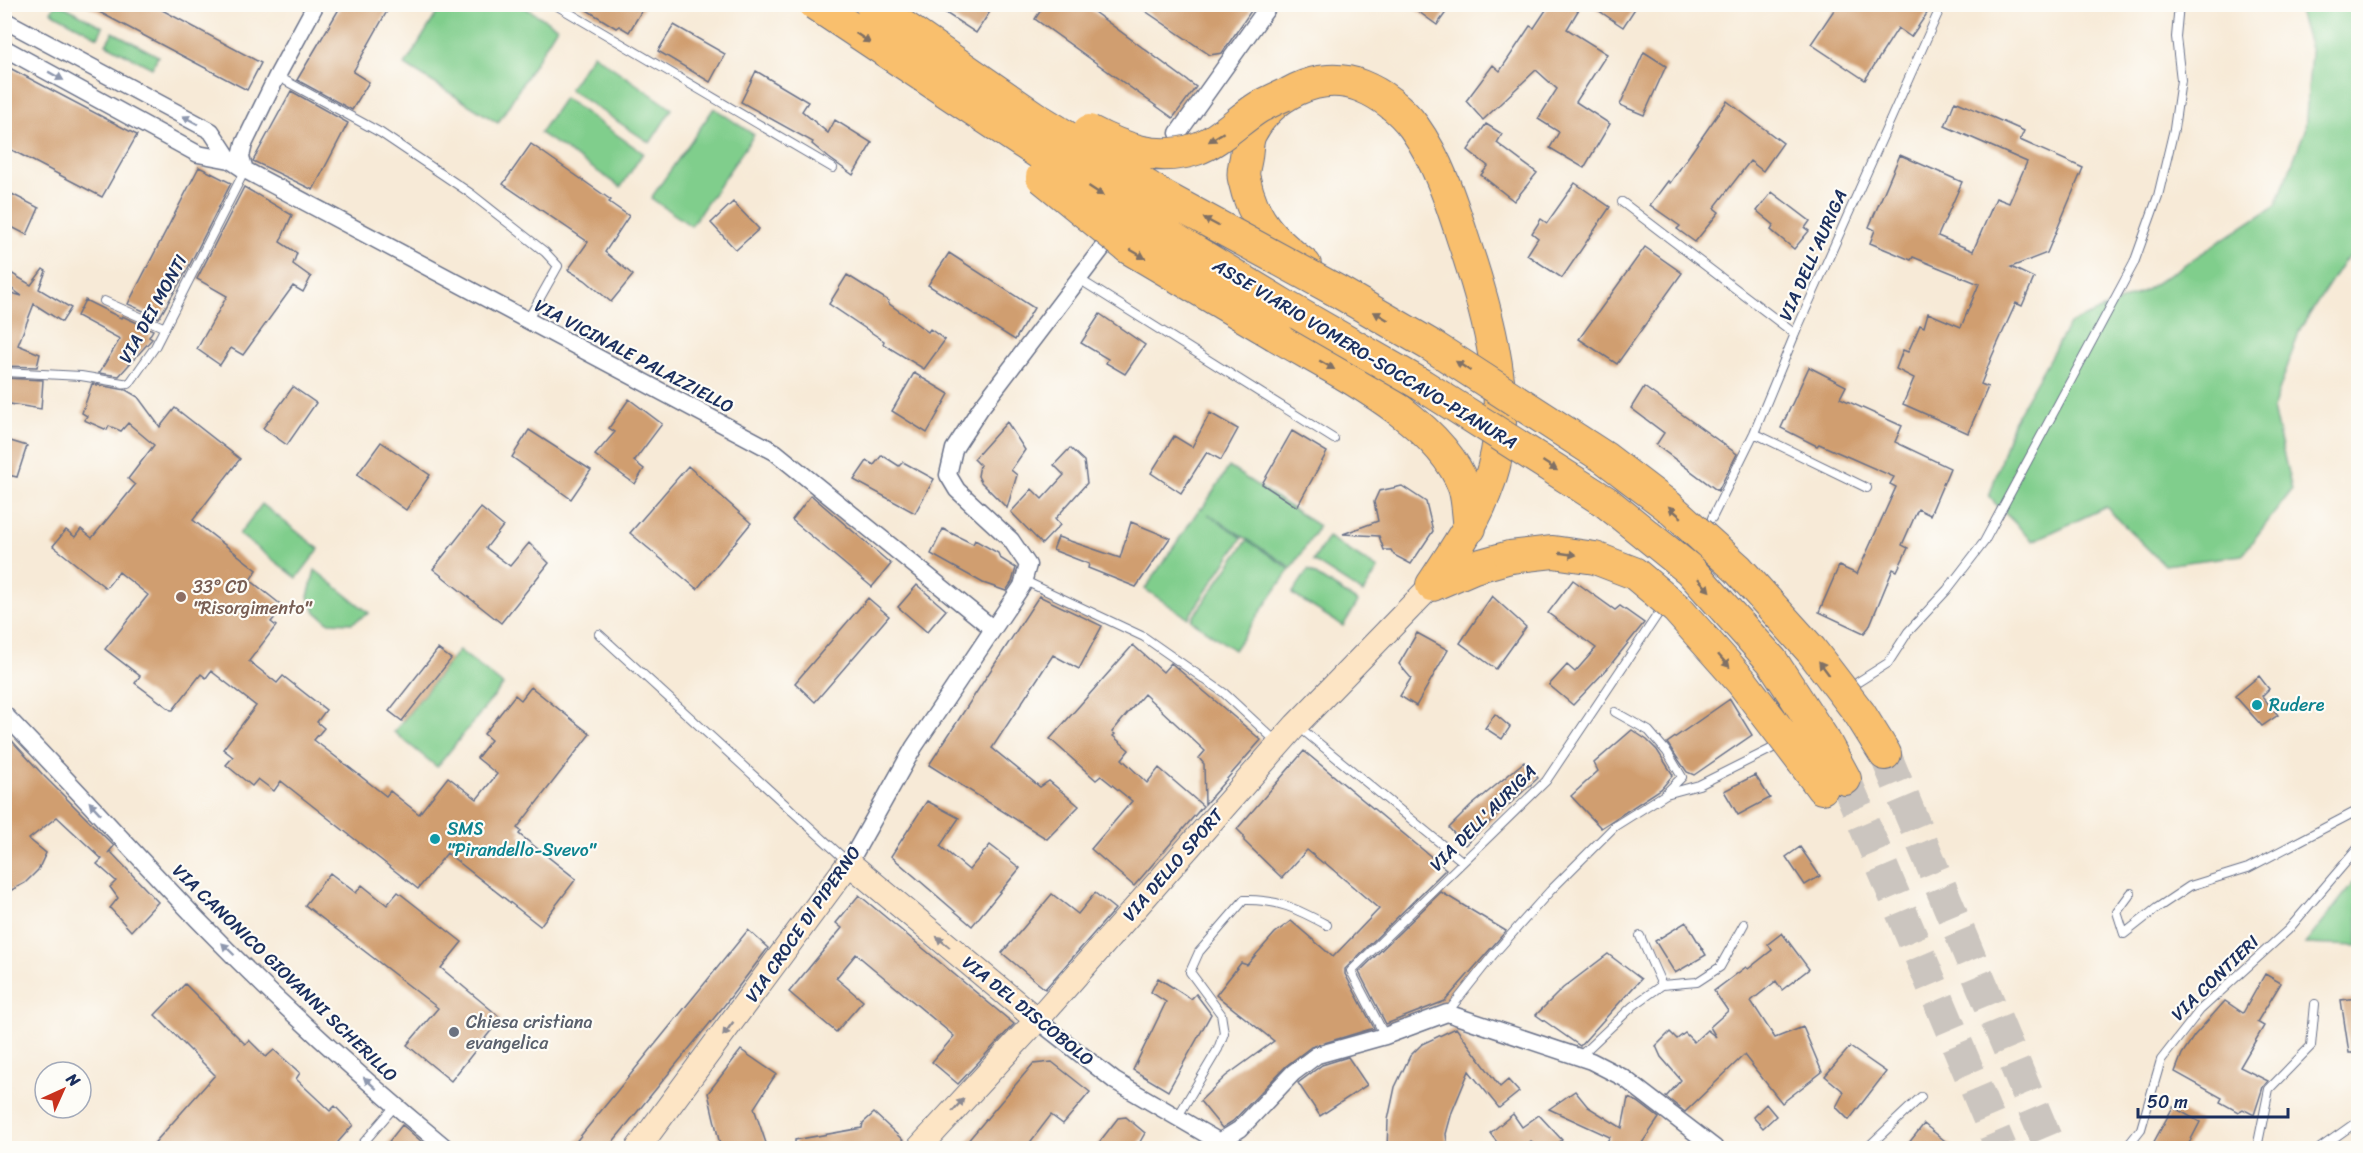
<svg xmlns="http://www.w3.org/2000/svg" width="2363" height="1153" font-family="Sriracha,sans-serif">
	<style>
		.green { fill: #80ce8c; stroke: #4e7e75; stroke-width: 1.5 }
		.building { fill: #d09e70 }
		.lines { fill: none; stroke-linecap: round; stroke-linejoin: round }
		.highway-tunnel { stroke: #cbc5bf; stroke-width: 32; stroke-dasharray: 32 16; stroke-linecap: butt }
		.lane-casing { stroke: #687088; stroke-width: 10 }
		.street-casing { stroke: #687088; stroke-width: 19 }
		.secondary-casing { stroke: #687088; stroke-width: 26 }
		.highway-casing { stroke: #687088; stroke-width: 34 }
		.lane { stroke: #fff; stroke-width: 8 }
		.street { stroke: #fff; stroke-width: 16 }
		.secondary { stroke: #fde5c5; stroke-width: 24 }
		.highway { stroke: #f9bf6d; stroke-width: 32 }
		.highway-bridge-casing { stroke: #687088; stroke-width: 34; stroke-linecap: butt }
		.highway-bridge { stroke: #f9bf6d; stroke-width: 32 }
		.oneway { fill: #7f7065 }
		.oneway2 { fill: #8d97ae }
		.oneway3 { fill: #8c8a92 }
		.education-dot { fill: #8d6e63; stroke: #fdfcf7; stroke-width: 2 }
		.culture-dot { fill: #0f9aa8; stroke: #fdfcf7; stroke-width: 2 }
		.worship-dot { fill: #6b7280; stroke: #fdfcf7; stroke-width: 2 }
		.labels { text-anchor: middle; stroke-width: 4.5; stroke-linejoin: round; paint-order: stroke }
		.street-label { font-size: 18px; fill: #1b2f5e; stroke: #fdfcf7 }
		.education-label { font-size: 18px; fill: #785e54; stroke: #fdfcf7; text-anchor: start }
		.culture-label { font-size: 18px; fill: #0d838f; stroke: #fdfcf7; text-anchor: start }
		.worship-label { font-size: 18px; fill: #5b616d; stroke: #fdfcf7; text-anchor: start }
	</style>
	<rect width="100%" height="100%" fill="#fdfcf7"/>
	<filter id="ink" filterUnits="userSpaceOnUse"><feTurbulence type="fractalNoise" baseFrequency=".0167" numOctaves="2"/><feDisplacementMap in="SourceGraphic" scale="12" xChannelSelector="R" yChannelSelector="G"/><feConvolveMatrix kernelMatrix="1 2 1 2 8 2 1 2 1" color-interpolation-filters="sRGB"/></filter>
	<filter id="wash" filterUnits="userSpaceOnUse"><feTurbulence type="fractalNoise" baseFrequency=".008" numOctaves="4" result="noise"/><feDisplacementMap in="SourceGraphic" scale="24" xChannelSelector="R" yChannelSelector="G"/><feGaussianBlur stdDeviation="1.35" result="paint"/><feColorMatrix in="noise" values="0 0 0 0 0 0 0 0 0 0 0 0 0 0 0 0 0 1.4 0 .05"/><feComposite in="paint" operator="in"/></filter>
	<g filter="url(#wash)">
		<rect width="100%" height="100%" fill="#f7ead7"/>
		<!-- green -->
		<path class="green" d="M55 5H62L103 27 98 37 51 12Z
			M442 5H521L557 27 498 123 405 65Z
			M2297 5H2358V252L2344 261 2300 329 2273 409 2292 490 2242 555 2164 565 2106 507 2033 541 1989 497 2013 422 2069 324 2144 291 2276 205 2305 130 2311 52Z
			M113 32 158 56 152 68 106 44Z
			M593 54 672 109 650 143 569 89Z
			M564 98 643 153 621 187 540 133Z
			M714 108 754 135 691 226 651 198Z
			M1229 467 1319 526 1292 568 1208 514 1242 538 1188 618 1145 589 1200 508 1202 509Z
			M262 504 319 549 297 578 239 534Z
			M1328 537 1378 569 1363 593 1313 561Z
			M1247 540 1290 569 1234 650 1191 620Z
			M315 570 369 613 352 623 328 622 315 611 308 597Z
			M1308 570 1358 602 1343 626 1292 594Z
			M459 650 503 685 437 767 394 732Z
			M2358 877V946L2305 944Z"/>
		<g id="blocks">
			<!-- building -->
			<path class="building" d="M84 4H151L261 63 247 90Z
				M342 4H391L353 72 369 82 352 110 297 80Z
				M577 4H646L629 32 619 26 616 28Z
				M932 4H995L976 33Z
				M1045 4H1083L1196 87 1173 118 1035 19Z
				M1135 4H1242L1251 11 1222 53 1210 55Z
				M1408 4H1452L1437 25Z
				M1550 4H1582L1567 29 1607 54 1576 102 1610 124 1584 168 1550 148 1559 132 1538 119 1557 89 1536 70 1483 120 1466 101 1493 65 1500 71 1530 26 1534 28Z
				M1589 4H1638L1623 27Z
				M1838 4H1916L1928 12 1911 37 1898 28 1865 80 1811 44Z
				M674 25 725 54 710 82 658 51Z
				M1644 52 1666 66 1644 115 1620 105Z
				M4 65 137 135 102 197 4 146Z
				M756 71 808 102 802 111 828 133 835 120 872 143 853 175 829 158 812 144 813 142 741 102Z
				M291 91 348 123 313 190 253 161Z
				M1727 101 1783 143 1763 171 1750 161 1714 208 1719 212 1695 242 1677 229 1680 226 1650 205 1668 181 1670 183Z
				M1955 101 2024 131 2020 140 2083 168 2047 253 2011 267 2034 278 2022 306 2016 303 1992 356 1981 384 1988 387 1968 433 1903 404 1914 378 1896 369 1903 350 1908 352 1920 325 1924 327 1928 313 1961 327 1979 284 1913 257 1911 260 1870 243 1875 230 1869 227 1900 155 1962 182 1938 236 1973 251 1996 198 2009 203 2027 162 1945 126Z
				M1486 124 1502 134 1497 143 1537 173 1514 201 1481 175 1488 166 1468 150Z
				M531 144 611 200 609 202 629 216 605 252 633 275 611 302 585 280 568 270 588 242 503 184Z
				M199 167 231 183 186 272 159 318 128 304Z
				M1575 183 1610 207 1562 278 1527 255 1538 238 1532 233 1541 219 1547 223Z
				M244 187 292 215 280 242 297 253 293 264 311 277 303 292 293 286 243 355 231 348 220 365 197 349 227 296 197 279Z
				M4 190 39 208 27 235 4 223Z
				M1772 192 1810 221 1805 228 1809 231 1794 249 1771 230 1774 225 1757 211Z
				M733 202 759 229 736 250 711 223Z
				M1645 247 1682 273 1617 364 1579 339Z
				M949 253 1034 308 1015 340 928 285Z
				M43 269 46 271 39 289 71 308 62 322 34 304 18 345 40 354 37 367 4 366V291L22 296 4 283 11 273 31 285Z
				M847 275 889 301 888 303 928 332 930 329 945 340 924 369 883 344 884 341 829 304Z
				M85 300 121 318 122 316 153 330 149 337 152 339 119 376 99 373 120 339 77 316Z
				M1100 314 1145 345 1125 374 1106 363 1108 359 1081 343Z
				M1809 367 1846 386 1840 398 1902 426 1895 442 1950 468 1930 515 1918 509 1902 545 1908 548 1897 571 1893 569 1869 627 1864 633 1819 612 1839 566 1857 574 1896 487 1890 484 1894 477 1819 444 1817 446 1781 428Z
				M914 373 949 394 927 433 892 411Z
				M4 378 43 380 41 409 4 403Z
				M92 384 126 390 138 397 160 427 175 408 240 459 193 520 257 570 250 580 284 607 271 622 276 626 249 661 277 683 283 676 326 710 317 722 324 728 314 740 386 796 390 791 419 814 448 777 477 799 497 774 477 758 491 740 484 734 515 695 521 700 531 687 590 734 517 828 521 831 519 834 576 879 540 926 447 853 418 889 281 781 274 791 258 779 252 786 226 765 233 757 223 749 256 706 211 671 206 678 201 674 173 710H171L135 683 140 676 105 649 148 595 119 572 106 588 53 546 66 530 75 537 81 529 92 538 135 485 128 479 154 445 128 423 121 431 109 426 107 430 84 420 87 416 82 413Z
				M293 387 316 403 287 445 263 428Z
				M1644 387 1737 454 1718 491 1656 445 1664 433 1631 408Z
				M629 399 662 424 634 461 644 469 635 484 595 455 615 432 609 428Z
				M1210 413 1238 429 1221 460 1207 452 1181 493 1151 473 1174 436 1192 447Z
				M1007 422 1025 450 1011 470 1017 475 1007 508 981 482 978 476 980 465 974 459Z
				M529 430 591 470 571 499 512 457Z
				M1292 431 1327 452 1297 507 1262 484Z
				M4 439 27 446 17 477 4 474Z
				M381 442 430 475 406 510 357 475Z
				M1070 448 1084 461 1087 483 1055 519 1060 525 1042 544 1011 512 1032 489 1042 499 1064 475 1054 465Z
				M882 455 899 466 903 462 934 479 915 513 854 480 867 461 874 465Z
				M688 466 751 523 697 589 630 533Z
				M1402 486 1426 502 1433 531 1411 564 1394 555 1391 550H1384L1379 536 1343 534 1378 521 1374 502 1379 491Z
				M811 495 891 564 872 587 792 520Z
				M481 508 503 526 486 548 510 566 529 543 549 563 501 623 433 569Z
				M1131 522 1170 538 1136 587 1088 568 1089 564 1053 550 1058 537 1120 558Z
				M943 529 973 544 975 540 998 553 1000 558 1016 568 1012 582 1006 591 983 583 931 554Z
				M1573 580 1615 610 1620 606 1644 623 1608 668 1573 705 1549 685 1567 665 1575 672 1596 648 1548 613Z
				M917 585 946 610 927 632 898 607Z
				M1039 596 1102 626 1079 669 1053 655 992 748 1040 787 1049 781 1079 806 1047 839 929 765Z
				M1492 596 1526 627 1496 669 1460 643Z
				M868 598 889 616 815 702 795 683Z
				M1417 633 1448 650 1416 706 1400 696 1411 678 1399 664Z
				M1133 645 1163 672 1171 663 1261 740 1205 804 1204 764 1199 758 1205 751 1144 694 1133 707 1112 732 1115 734 1113 736 1129 750 1122 759 1147 783 1159 768 1203 806 1134 886 1091 849 1132 801 1101 776 1096 780 1050 739Z
				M438 649 451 659 402 721 389 711Z
				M2259 676 2269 689 2262 696 2278 715 2262 726 2235 696Z
				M1730 699 1752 735 1694 775 1687 772 1667 743Z
				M1495 714 1510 727 1502 739 1485 728Z
				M1632 730 1647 740 1657 750 1673 775 1661 789 1601 828 1571 796 1598 771 1594 763Z
				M4 732 44 776 114 846 108 853 110 851 158 902 131 931 110 908 118 898 110 887 116 881 97 864 102 859 57 817 29 839 46 853 38 870 25 883 4 894Z
				M1304 751 1446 869 1345 969V974L1374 1028 1311 1047 1286 1066 1233 1121 1222 1128 1200 1101 1226 1076 1274 1041 1216 995 1241 963 1247 965 1275 933 1291 921 1333 957 1379 909 1324 862 1323 863 1307 850 1282 878 1244 841V836L1237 829Z
				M1524 762 1538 778 1465 845 1449 828 1471 806Z
				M1755 775 1770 798 1738 815 1724 791Z
				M927 801 959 818 940 846 969 870 990 845 1020 868 972 926 891 856Z
				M1800 847 1820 876 1805 885 1786 857Z
				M330 873 356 893 362 885 387 905 398 892 462 942 441 968 501 1018 451 1081 407 1045 438 1008 305 905Z
				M1441 892 1506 931 1445 1001 1386 1024 1359 972Z
				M1095 893 1115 909 1045 989 1002 953 1052 894 1078 914Z
				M859 895 1014 1024 958 1084 932 1062 954 1036 856 954 836 978 863 1001 836 1032 789 992 842 928 836 923Z
				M1686 922 1706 955 1675 973 1655 941Z
				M748 930 768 948 723 1007 607 1149H570Z
				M1782 933 1809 969 1782 990 1776 981 1751 1001 1775 1038 1803 1027 1822 1072 1782 1103 1744 1055 1685 1112 1666 1097 1681 1080 1661 1057 1656 1046 1670 1032 1677 1039 1685 1033 1694 1042 1707 1030 1716 1037 1710 1027 1728 1011 1714 991 1746 967 1748 969 1772 950 1768 944Z
				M1608 954 1641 979 1580 1046 1536 1015 1563 988Z
				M2265 974 2281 983 2257 1022 2264 1026 2240 1067 2268 1081 2263 1087 2254 1115 2243 1109 2238 1112 2220 1102 2222 1098 2175 1072 2182 1054 2194 1036 2225 1001 2243 1013Z
				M1158 978 1191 999 1196 994 1211 1014 1168 1091 1133 1070 1166 1002 1151 992Z
				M185 984 245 1044 249 1040 266 1057 274 1050 300 1073 296 1079 330 1111 335 1106 353 1125 332 1149H149L215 1075 155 1015Z
				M2358 998V1053H2349L2341 1000Z
				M1456 1028 1500 1087 1508 1080 1519 1092 1499 1108 1469 1071 1452 1112 1446 1134 1448 1149H1387L1388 1120 1395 1087 1410 1056 1422 1044Z
				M1850 1047 1886 1072 1849 1120 1836 1107 1844 1092 1825 1076Z
				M741 1050 776 1074 754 1108 768 1149H721L708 1093Z
				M1348 1057 1367 1085 1320 1116 1298 1083 1322 1065Z
				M1052 1062 1090 1092 1063 1124 1051 1115 1025 1149H961L1033 1064Z
				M1575 1091 1588 1107 1622 1128 1628 1098 1638 1102 1659 1118 1638 1149H1602L1610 1137 1549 1109Z
				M1766 1104 1776 1116 1763 1128 1753 1117Z
				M2173 1107 2200 1122 2186 1149H2150Z
				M874 1113 906 1143 905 1149H795V1140L862 1128 863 1123Z
				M1513 1114 1522 1127 1539 1115 1562 1140 1551 1149H1537L1531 1141 1521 1149H1502L1490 1133Z
				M1126 1117 1145 1133 1136 1149H1094L1118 1118Z
				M1924 1124 1955 1149H1904Z
				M402 1125 407 1129 430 1149H383Z"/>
		</g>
	</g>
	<g filter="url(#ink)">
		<use href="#blocks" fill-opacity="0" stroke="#687088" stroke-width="1.5"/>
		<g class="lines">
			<!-- highway-tunnel -->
			<path class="highway-tunnel" d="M1885 754 2050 1148
				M1845 779 2001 1148"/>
			<!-- lane casing -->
			<g class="lane-casing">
				<path id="lane" d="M554 4 833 168
					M277 76 381 133 470 193 545 252 558 266 527 321
					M1622 202 1795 334
					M1079 279 1334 439
					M104 301 163 327
					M4 372 81 376 129 384 155 347 245 170
					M1754 433 1867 488
					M1712 518 1754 433 1797 329 1942 4
					M1023 580 1144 637 1224 693 1279 744
					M599 634 849 863
					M1858 682 1888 663 1908 632 1947 590 1984 542 2134 263 2158 196 2174 129 2181 80 2176 37 2179 4
					M1615 712 1649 731 1667 752 1682 777 1666 793
					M1299 727 1462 861
					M2131 893 2117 912 2124 934 2157 908 2190 886 2248 868 2353 813 2358 815
					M1640 936 1662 985
					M1447 1013 1493 955 1550 891 1615 826 1666 794 1699 785 1775 747
					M1385 1036 1351 971 1546 781 1660 611
					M1579 1057 1633 1006 1662 985 1697 982 1720 967 1744 924
					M1177 1118 1218 1049 1224 1033 1221 1014 1190 972 1199 952 1244 900C1278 899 1297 909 1327 925
					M359 1148 395 1106
					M1867 1148 1921 1097
					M2126 1148 2141 1129 2161 1060 2200 1010 2288 930 2358 848
					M2257 1148 2269 1089 2311 1046 2315 1004
					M2320 1148 2358 1121"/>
			</g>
			<!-- street casing -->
			<g class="street-casing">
				<path id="street" d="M4 20 211 131 230 160 245 170 775 452 992 628
					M4 48 198 154 230 160
					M1178 133 1270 4
					M245 170 241 157 244 144 277 76 316 4
					M4 714C70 782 133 852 198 920 276 1001 360 1077 446 1148
					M849 863 914 747 1022 586 1028 565 1011 540 957 490 948 475 954 449 980 409 1106 243
					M1037 1020 1115 1081 1228 1147
					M1213 1148 1219 1142 1240 1129 1293 1073 1317 1055 1385 1036 1447 1013 1591 1061 1624 1078 1715 1148"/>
			</g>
			<!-- secondary casing -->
			<g class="secondary-casing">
				<path id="secondary" d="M638 1148 849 863 1037 1020
					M919 1148 1037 1020 1296 725 1432 585"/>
			</g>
			<!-- highway casing -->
			<g class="highway-casing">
				<path id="highway" d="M1305 265C1272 240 1253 221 1244 179 1242 172 1245 164 1246 157 1247 150 1247 141 1250 134 1270 96 1318 69 1361 86 1381 94 1401 109 1414 127 1437 159 1451 201 1463 239 1484 301 1509 386 1497 452 1488 503 1460 543 1432 585
					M1276 335C1335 370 1440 419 1464 487 1468 499 1468 515 1470 528
					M1432 585 1474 567 1510 557
					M1860 714 1885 754
					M1825 742 1845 779
					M1803 762 1822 788"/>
			</g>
			<!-- lane -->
			<use href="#lane" class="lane"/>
			<!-- street -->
			<use href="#street" class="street"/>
			<!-- secondary -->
			<use href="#secondary" class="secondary"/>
			<!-- highway -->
			<use href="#highway" class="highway"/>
			<!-- highway-bridge casing -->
			<g class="highway-bridge-casing">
				<path id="highway-bridge" d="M815 4 1108 199 1285 306 1422 385 1606 502 1690 570 1772 661 1825 742
					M871 4 1034 117 1166 198 1339 292 1432 346 1605 458 1668 506 1738 569 1811 650 1860 714
					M1089 131C1123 149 1158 162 1196 149 1219 141 1238 120 1259 107 1267 103 1275 99 1284 95
					M1042 177 1129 248 1276 335
					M1510 557 1553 552 1595 558 1634 573 1677 609 1742 682 1803 762"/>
			</g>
			<!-- highway-bridge -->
			<use href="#highway-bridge" class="highway-bridge"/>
		</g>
		<!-- one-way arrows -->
		<defs><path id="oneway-solid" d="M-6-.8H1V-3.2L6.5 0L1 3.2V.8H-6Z" transform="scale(1.5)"/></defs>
		<g class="oneway">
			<use href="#oneway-solid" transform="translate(863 38) rotate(34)"/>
			<use href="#oneway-solid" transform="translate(1216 137) rotate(148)"/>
			<use href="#oneway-solid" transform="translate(1096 191) rotate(33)"/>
			<use href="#oneway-solid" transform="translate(1211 222) rotate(-152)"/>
			<use href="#oneway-solid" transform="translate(1138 254) rotate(30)"/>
			<use href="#oneway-solid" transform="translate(1381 316) rotate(-150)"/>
			<use href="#oneway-solid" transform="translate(1327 365) rotate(30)"/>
			<use href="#oneway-solid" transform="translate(1463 366) rotate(-147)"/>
			<use href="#oneway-solid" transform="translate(1550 466) rotate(33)"/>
			<use href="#oneway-solid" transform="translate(1675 512) rotate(-139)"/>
			<use href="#oneway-solid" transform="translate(1568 554) rotate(8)"/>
			<use href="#oneway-solid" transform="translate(1704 585) rotate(48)"/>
			<use href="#oneway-solid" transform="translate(1724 661) rotate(48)"/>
			<use href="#oneway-solid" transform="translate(1824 668) rotate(-127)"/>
		</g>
		<g class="oneway2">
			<use href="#oneway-solid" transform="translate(56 76) rotate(29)"/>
			<use href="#oneway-solid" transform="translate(190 120) rotate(-152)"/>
			<use href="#oneway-solid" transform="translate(95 808) rotate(-133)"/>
			<use href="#oneway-solid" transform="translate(228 949) rotate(-136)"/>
			<use href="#oneway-solid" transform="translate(370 1083) rotate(-138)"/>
		</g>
		<g class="oneway3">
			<use href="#oneway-solid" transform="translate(943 942) rotate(-140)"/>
			<use href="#oneway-solid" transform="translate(728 1029) rotate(127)"/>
			<use href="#oneway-solid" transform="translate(958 1105) rotate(-48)"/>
		</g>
	</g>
	<!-- markers -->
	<circle class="education-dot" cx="181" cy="597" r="6"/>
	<g class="culture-dot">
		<circle cx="2257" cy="705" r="6"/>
		<circle cx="435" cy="839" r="6"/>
	</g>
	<circle class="worship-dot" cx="454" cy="1032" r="6"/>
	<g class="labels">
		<!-- street labels -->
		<g class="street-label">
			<text transform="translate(1813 255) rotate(-66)" y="6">VIA DELL'AURIGA</text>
			<text transform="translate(153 309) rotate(-61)" y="6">VIA DEI MONTI</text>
			<text transform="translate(1365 354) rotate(31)" y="6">ASSE VIARIO VOMERO-SOCCAVO-PIANURA</text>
			<text transform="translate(634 356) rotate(28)" y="6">VIA VICINALE PALAZZIELLO</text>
			<text transform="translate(1483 818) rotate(-45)" y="6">VIA DELL'AURIGA</text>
			<text transform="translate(1173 865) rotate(-49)" y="6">VIA DELLO SPORT</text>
			<text transform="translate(803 924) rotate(-55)" y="6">VIA CROCE DI PIPERNO</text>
			<text transform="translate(285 973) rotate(44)" y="6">VIA CANONICO GIOVANNI SCHERILLO</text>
			<text transform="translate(2215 978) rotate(-44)" y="6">VIA CONTIERI</text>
			<text transform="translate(1028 1011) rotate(39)" y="6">VIA DEL DISCOBOLO</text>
		</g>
		<!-- education labels -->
		<g class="education-label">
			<text x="193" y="593">33° CD<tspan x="193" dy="21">"Risorgimento"</tspan></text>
		</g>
		<!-- culture labels -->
		<g class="culture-label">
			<text x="2269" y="711">Rudere</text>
			<text x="447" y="835">SMS<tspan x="447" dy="21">"Pirandello-Svevo"</tspan></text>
		</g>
		<!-- worship labels -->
		<g class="worship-label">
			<text x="466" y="1028">Chiesa cristiana<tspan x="466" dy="21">evangelica</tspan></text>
		</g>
	</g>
	<!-- margin -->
	<rect width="2363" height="1153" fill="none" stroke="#fdfcf7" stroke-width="24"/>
	<!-- north arrow -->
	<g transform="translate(63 1090) rotate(45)"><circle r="28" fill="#fdfcf7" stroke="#a3aaba" stroke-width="1.5"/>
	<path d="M0-4.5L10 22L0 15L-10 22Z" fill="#c8321e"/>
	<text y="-9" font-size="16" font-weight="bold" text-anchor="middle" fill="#1b2f5e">N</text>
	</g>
	<!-- scale -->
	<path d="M2138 1108v9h150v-9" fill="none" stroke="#1b2f5e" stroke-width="3"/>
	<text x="2147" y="1108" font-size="18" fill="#1b2f5e" stroke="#fdfcf7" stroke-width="4.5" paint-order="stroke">50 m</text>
</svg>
